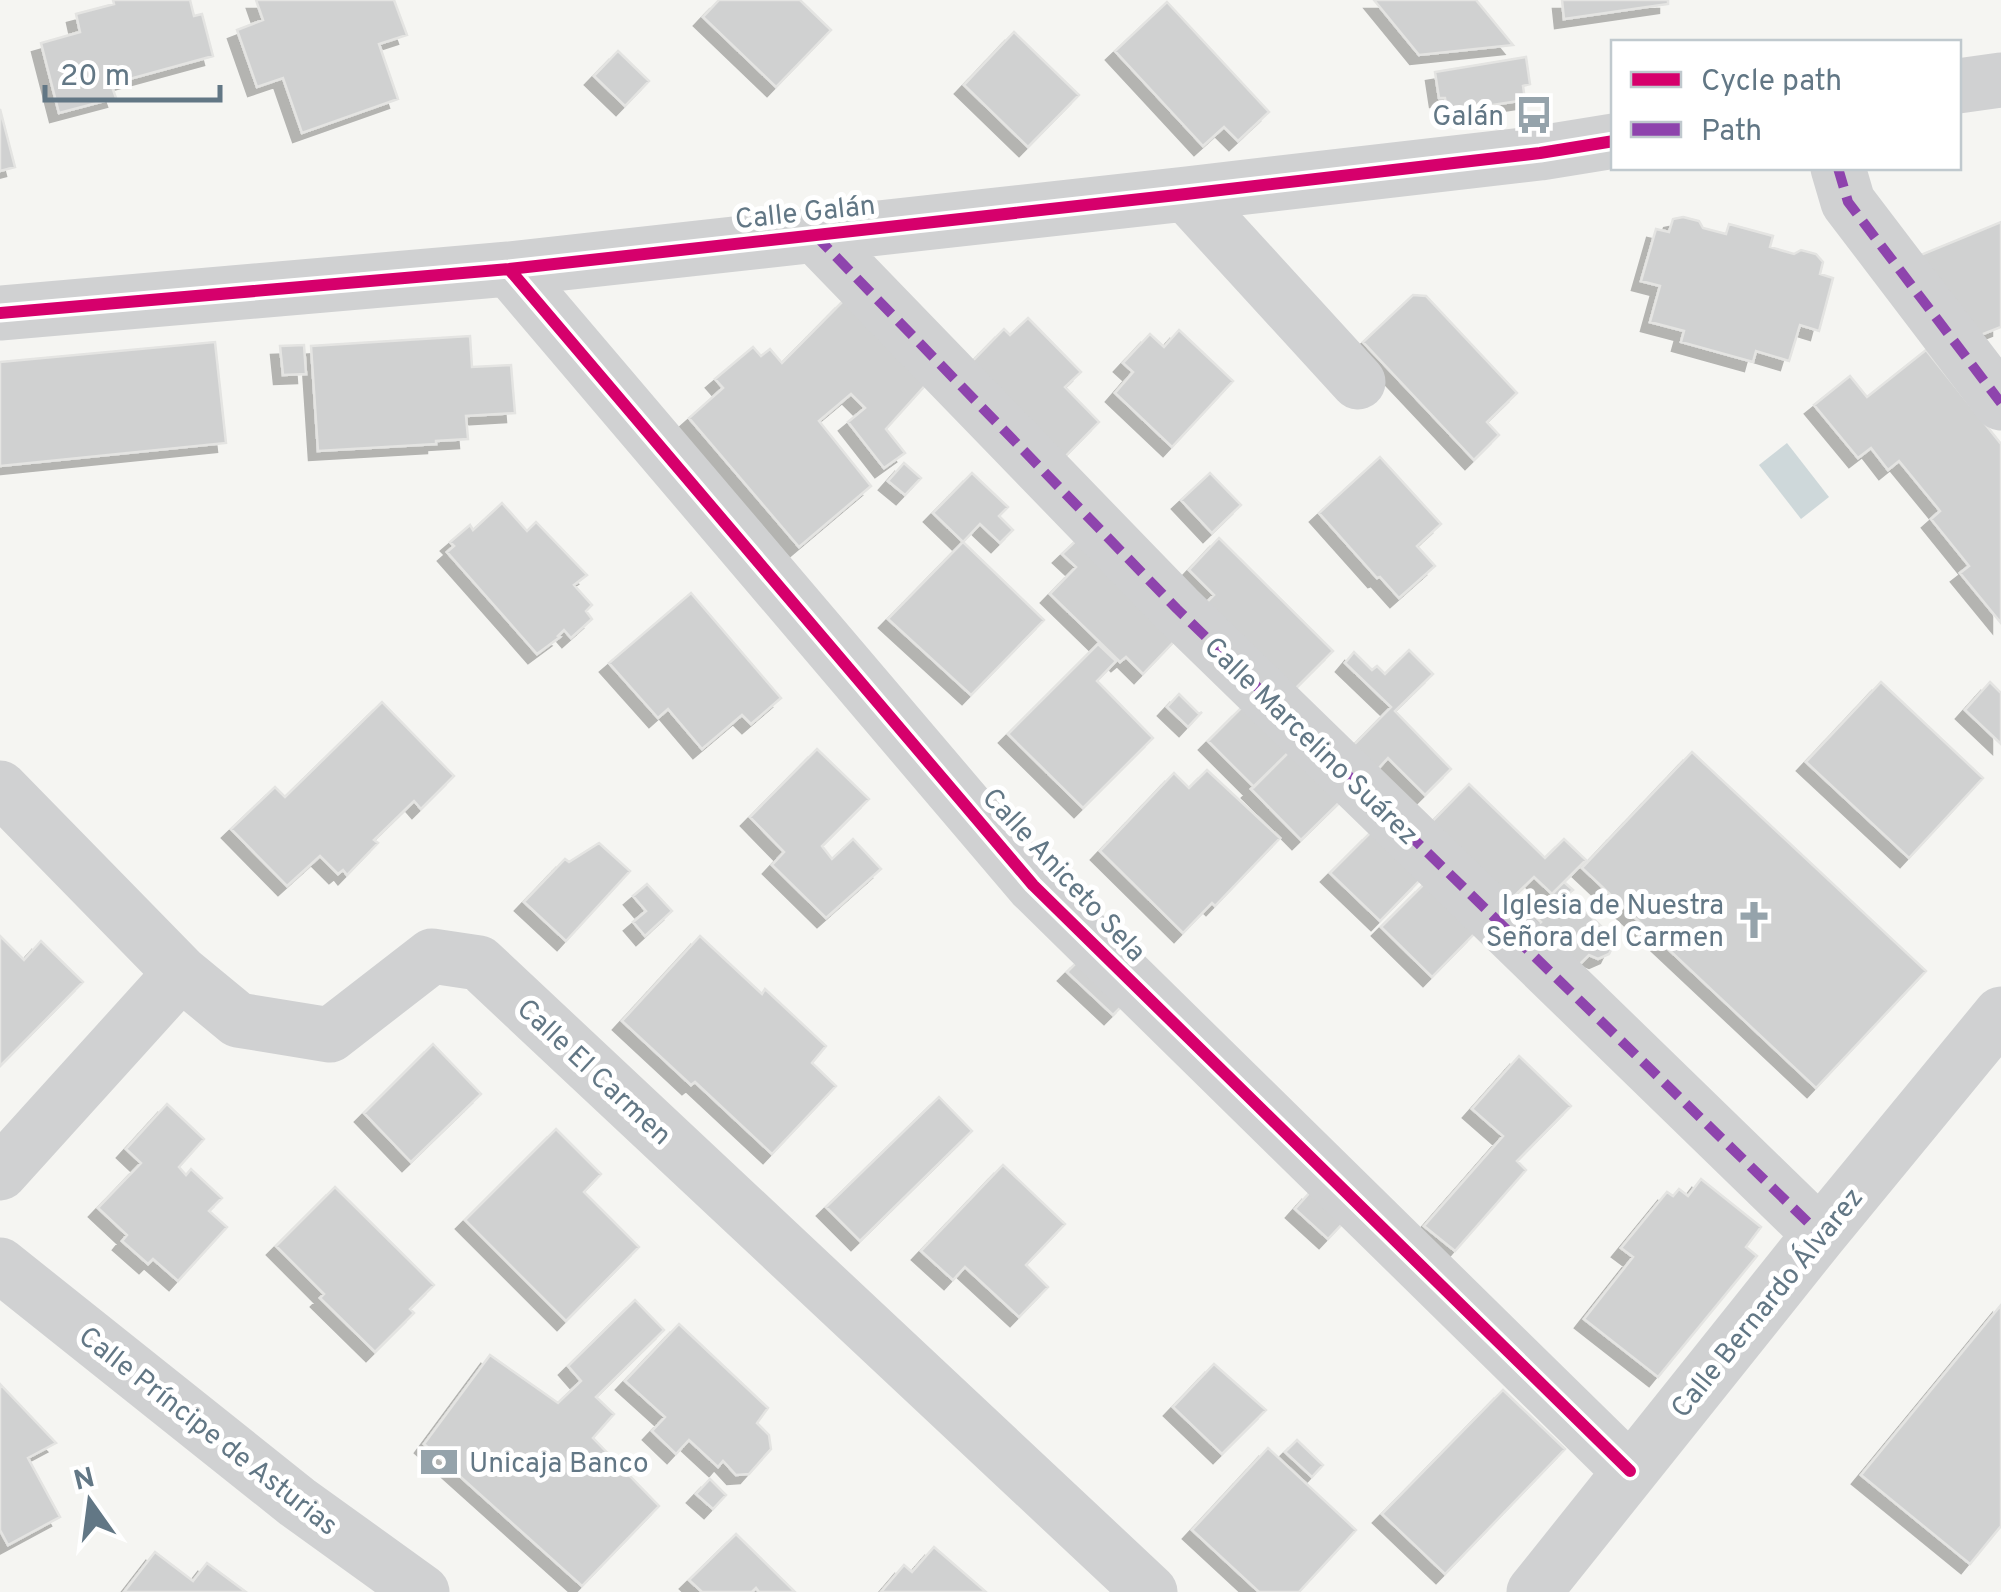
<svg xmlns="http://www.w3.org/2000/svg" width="2001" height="1592" font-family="Overpass,sans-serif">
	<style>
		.water { fill: #ced8da }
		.building { fill: #d0d1d1; stroke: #e4e4e2; stroke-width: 2.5; filter: url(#shadow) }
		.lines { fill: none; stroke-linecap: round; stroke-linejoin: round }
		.minor { stroke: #d0d1d2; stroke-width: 55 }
		.quiet { stroke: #8e44ad; stroke-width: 10; stroke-dasharray: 20 10; stroke-linecap: butt }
		.cycleway-casing { stroke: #fff; stroke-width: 19 }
		.cycleway { stroke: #d6006c; stroke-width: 12 }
		.labels { text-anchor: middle; stroke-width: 10; stroke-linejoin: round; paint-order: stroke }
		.poi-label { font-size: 28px; fill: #627785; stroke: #fff; text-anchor: end }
		.street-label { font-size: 28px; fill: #627785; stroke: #fff }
	</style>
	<defs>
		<filter id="shadow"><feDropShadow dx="-9" dy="9" stdDeviation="0" flood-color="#0004"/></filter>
	</defs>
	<rect width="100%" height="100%" fill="#f5f5f2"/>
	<!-- water -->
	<path class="water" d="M1787 443 1829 497 1801 519 1759 465Z"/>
	<!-- building -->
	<path class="building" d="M113 0H190L194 16 202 14 213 56 111 84 116 98 59 113 41 43 80 32 76 14 114 4Z
		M256 0H394L407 35 379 44 398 99 302 133 283 78 257 87 237 30 263 20Z
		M719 0H800L831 30 776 87 703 17Z
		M1374 0H1476L1513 45 1419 55Z
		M1562 0H1668V4L1564 19Z
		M1167 2 1269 112 1238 141 1224 127 1203 146 1115 51Z
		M1014 32 1079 95 1028 147 964 85Z
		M618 51 649 81 625 106 594 76Z
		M1526 57 1530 84 1523 86 1525 100 1447 112 1445 98H1439L1435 72Z
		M0 109 15 167 0 171Z
		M1683 217 1699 221 1703 228 1726 234 1729 224 1773 236 1770 247 1794 254 1801 250 1816 254 1823 262 1820 274 1833 278 1819 331 1800 325 1789 361 1756 351 1753 362 1681 342 1684 331 1650 322 1660 286 1641 281 1656 229 1669 232 1673 219Z
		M2001 222V327L1973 338 1911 259Z
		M1413 295 1426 296 1517 393 1487 422 1499 435 1474 460 1363 342Z
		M844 300 930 380 886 429 905 453 884 468 848 422 865 408 851 394 819 421 871 486 799 547 689 418 723 388 715 379 753 347 761 356 770 349 782 363Z
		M1028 318 1081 372 1065 387 1099 422 1051 471 956 378 1004 329 1010 335Z
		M1179 330 1233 381 1172 447 1115 393 1133 372 1123 363 1150 334 1164 347Z
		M470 336 472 367 511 365 515 413 466 416 468 439 436 441V444L318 451 311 346Z
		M215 342 226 443 0 466V362Z
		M304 345 306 374 283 375 280 346Z
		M1926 350 2001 444V623L1960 573 1969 566 1931 519 1940 511 1899 461 1888 470 1871 448 1858 458 1814 405 1850 376 1867 397Z
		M1380 457 1441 524 1417 546 1435 566 1399 598 1380 577 1377 578 1319 513Z
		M904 463 921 478 905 495 888 481Z
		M972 473 1008 507 999 516 1013 530 1000 543 980 524 963 542 933 513Z
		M1210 473 1241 505 1212 533 1181 500Z
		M502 503 527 531 536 522 587 575 574 585 592 605 586 611 592 619 571 638 564 630 558 636 560 637 537 654 447 552 454 546 450 542 470 525 473 530Z
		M1085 532 1185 630 1143 674 1126 657 1120 662 1050 594 1076 567 1062 554Z
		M1219 538 1333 651 1284 700 1195 614 1214 595 1189 570Z
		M963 542 1044 620 971 695 888 619Z
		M691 593 781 698 751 724 742 715 702 749 668 709 658 718 609 663Z
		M1098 644 1116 661 1097 681 1153 738 1083 808 1008 734Z
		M1409 650 1433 674 1395 711 1451 769 1425 795 1388 758 1366 782 1342 757 1391 707 1345 663 1354 652 1372 670 1377 666 1385 674Z
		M1881 682 1983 778 1909 858 1806 762Z
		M1990 682 2001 693V744L1965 710Z
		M1179 694 1199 714 1202 712 1188 727 1167 707Z
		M382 702 454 776 421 809 414 801 374 840 378 843 347 875 343 870 338 874 320 856 287 886 231 829 275 787 285 797Z
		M1241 708 1299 742 1254 787 1208 741Z
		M1299 742 1349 793 1301 840 1251 789Z
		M817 749 869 799 822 846 832 859 853 839 881 869 826 918 772 865 784 852 750 817Z
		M1692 752 1926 971 1816 1088 1582 868Z
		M1207 770 1280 838 1215 906 1212 903 1183 933 1100 851 1174 773 1189 788Z
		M1469 784 1545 858 1564 839 1586 860 1552 894 1534 877 1504 906 1425 829Z
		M1371 832 1420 880 1380 921 1330 873Z
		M599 843 630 871 566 941 524 902 565 859 569 862Z
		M1564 882 1573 890 1568 894 1609 934 1613 946 1609 954 1598 959 1589 955 1577 967 1536 927 1541 922 1533 914Z
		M647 884 672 911 645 936 633 922 646 911 633 896Z
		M1424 884 1475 933 1432 977 1381 927Z
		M0 936 24 960 41 941 83 982 0 1066Z
		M700 936 762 994 765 989 826 1046 812 1063 836 1086 772 1154 695 1082 691 1085 622 1021Z
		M1079 960 1124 1004 1113 1015 1067 972Z
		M433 1044 481 1094 411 1162 364 1113Z
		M1519 1056 1571 1106 1517 1161 1526 1170 1455 1251 1424 1226 1503 1136 1472 1109Z
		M939 1097 972 1131 860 1241 826 1207Z
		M167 1104 204 1139 179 1167 186 1175 191 1169 222 1198 209 1211 227 1227 178 1281 153 1259 148 1264 122 1241 127 1235 98 1208 141 1163 126 1149Z
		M556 1129 601 1174 584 1192 639 1247 566 1321 465 1220Z
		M1003 1165 1065 1224 1026 1265 1048 1287 1019 1317 965 1267 953 1280 921 1251Z
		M1701 1179 1761 1227 1746 1247 1757 1256 1658 1377 1584 1319 1633 1257 1621 1248 1667 1192 1673 1196 1679 1189 1688 1196Z
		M335 1187 434 1285 410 1309 414 1313 375 1352 320 1298 324 1294 276 1246Z
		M1311 1191 1344 1222 1328 1239 1295 1209Z
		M635 1300 664 1330 596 1397 614 1414 593 1438 659 1506 582 1586 424 1444 490 1355 558 1403 581 1381 568 1366Z
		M2001 1305V1526L1970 1564 1861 1475Z
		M679 1324 768 1408 757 1423 769 1435 771 1449 749 1474 736 1475 723 1461 718 1467 689 1440 676 1454 652 1431 665 1417 625 1381Z
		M1214 1364 1266 1410 1222 1454 1173 1407Z
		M0 1384 56 1443 28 1458 60 1517 8 1545 0 1530Z
		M1503 1390 1565 1449 1445 1574 1382 1514Z
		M1297 1440 1323 1465 1312 1477 1285 1452Z
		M1268 1448 1356 1530 1299 1592H1259L1192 1530Z
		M710 1479 726 1495 713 1509 696 1494Z
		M736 1534 795 1592H759L756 1588 752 1592H702L689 1580Z
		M934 1547 986 1592H881L904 1565 912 1572Z
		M155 1552 193 1581 207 1563 246 1592H124Z"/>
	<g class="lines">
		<!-- minor -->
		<path class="minor" d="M1958 86 2001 80
			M1838 168 1848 202 2001 403
			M1186 194 1358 382
			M815 235 1177 609 1820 1234
			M509 269 1033 885 1630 1471
			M0 313 509 269 1186 194 1540 153 1614 141
			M0 788 181 973 238 1020 330 1035 432 956 479 963 1150 1592
			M0 1173 181 973
			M0 1265 297 1502 422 1592
			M1534 1592 1820 1234 2001 1014"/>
		<!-- quiet -->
		<path class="quiet" d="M1838 168 1848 202 2001 403
			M815 235 1177 609 1820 1234"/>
		<!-- cycleway casing -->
		<g class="cycleway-casing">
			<path id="cycleway" d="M509 269 1033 885 1630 1471
				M0 313 509 269 1186 194 1540 153 1614 141"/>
		</g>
		<!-- cycleway -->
		<use href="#cycleway" class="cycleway"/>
	</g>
	<!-- icons -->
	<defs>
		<g id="bus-bare" transform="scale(3)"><path d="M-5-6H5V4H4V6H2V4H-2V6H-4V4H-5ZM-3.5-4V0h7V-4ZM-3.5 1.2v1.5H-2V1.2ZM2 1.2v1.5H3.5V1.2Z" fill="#95a3ab" stroke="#fff" stroke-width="2.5" paint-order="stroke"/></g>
		<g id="church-bare" transform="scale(3)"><path d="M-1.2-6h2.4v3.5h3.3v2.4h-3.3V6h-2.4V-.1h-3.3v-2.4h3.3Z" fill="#95a3ab" stroke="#fff" stroke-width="2.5" paint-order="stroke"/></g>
		<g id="bank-bare" transform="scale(3)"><path d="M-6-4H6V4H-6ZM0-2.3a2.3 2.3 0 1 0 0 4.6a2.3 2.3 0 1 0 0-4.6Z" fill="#95a3ab" stroke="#fff" stroke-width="2.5" paint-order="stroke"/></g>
	</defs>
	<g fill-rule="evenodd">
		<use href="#bus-bare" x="1534" y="115"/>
		<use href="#church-bare" x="1754" y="920"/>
		<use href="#bank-bare" x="439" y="1462"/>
	</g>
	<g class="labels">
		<!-- poi labels -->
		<g class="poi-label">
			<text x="1504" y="125">Galán</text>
			<text x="1724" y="914">Iglesia de Nuestra<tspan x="1724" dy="32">Señora del Carmen</tspan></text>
			<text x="469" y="1472" text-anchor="start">Unicaja Banco</text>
		</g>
		<!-- street labels -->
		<g class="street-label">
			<text transform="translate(805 211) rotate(-6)" y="10">Calle Galán</text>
			<text transform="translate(1312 740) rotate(44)" y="10">Calle Marcelino Suárez</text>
			<text transform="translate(1065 874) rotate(47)" y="10">Calle Aniceto Sela</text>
			<text transform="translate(595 1071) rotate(43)" y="10">Calle El Carmen</text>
			<text transform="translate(1766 1302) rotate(-51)" y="10">Calle Bernardo Álvarez</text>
			<text transform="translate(209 1430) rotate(38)" y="10">Calle Príncipe de Asturias</text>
		</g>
	</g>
	<!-- legend -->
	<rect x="1611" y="40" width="350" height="130" fill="#ffffff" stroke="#c0c9ce" stroke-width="2.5"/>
	<rect x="1631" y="72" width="50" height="15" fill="#d6006c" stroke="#c0c9ce" stroke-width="2.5"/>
	<text x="1701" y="90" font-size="30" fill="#627785">Cycle path</text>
	<rect x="1631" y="122" width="50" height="15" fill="#8e44ad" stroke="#c0c9ce" stroke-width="2.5"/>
	<text x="1701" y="140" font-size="30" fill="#627785">Path</text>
	<!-- north arrow -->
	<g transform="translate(90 1502) rotate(346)" stroke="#ffffff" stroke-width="8" paint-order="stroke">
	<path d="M0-8L18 38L0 25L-18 38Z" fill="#627785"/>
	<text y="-15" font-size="28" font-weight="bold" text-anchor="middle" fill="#627785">N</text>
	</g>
	<!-- scale -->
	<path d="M45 85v15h175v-15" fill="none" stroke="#627785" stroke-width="5"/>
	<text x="60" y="85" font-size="30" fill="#627785" stroke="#ffffff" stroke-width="8" paint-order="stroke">20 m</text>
</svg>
